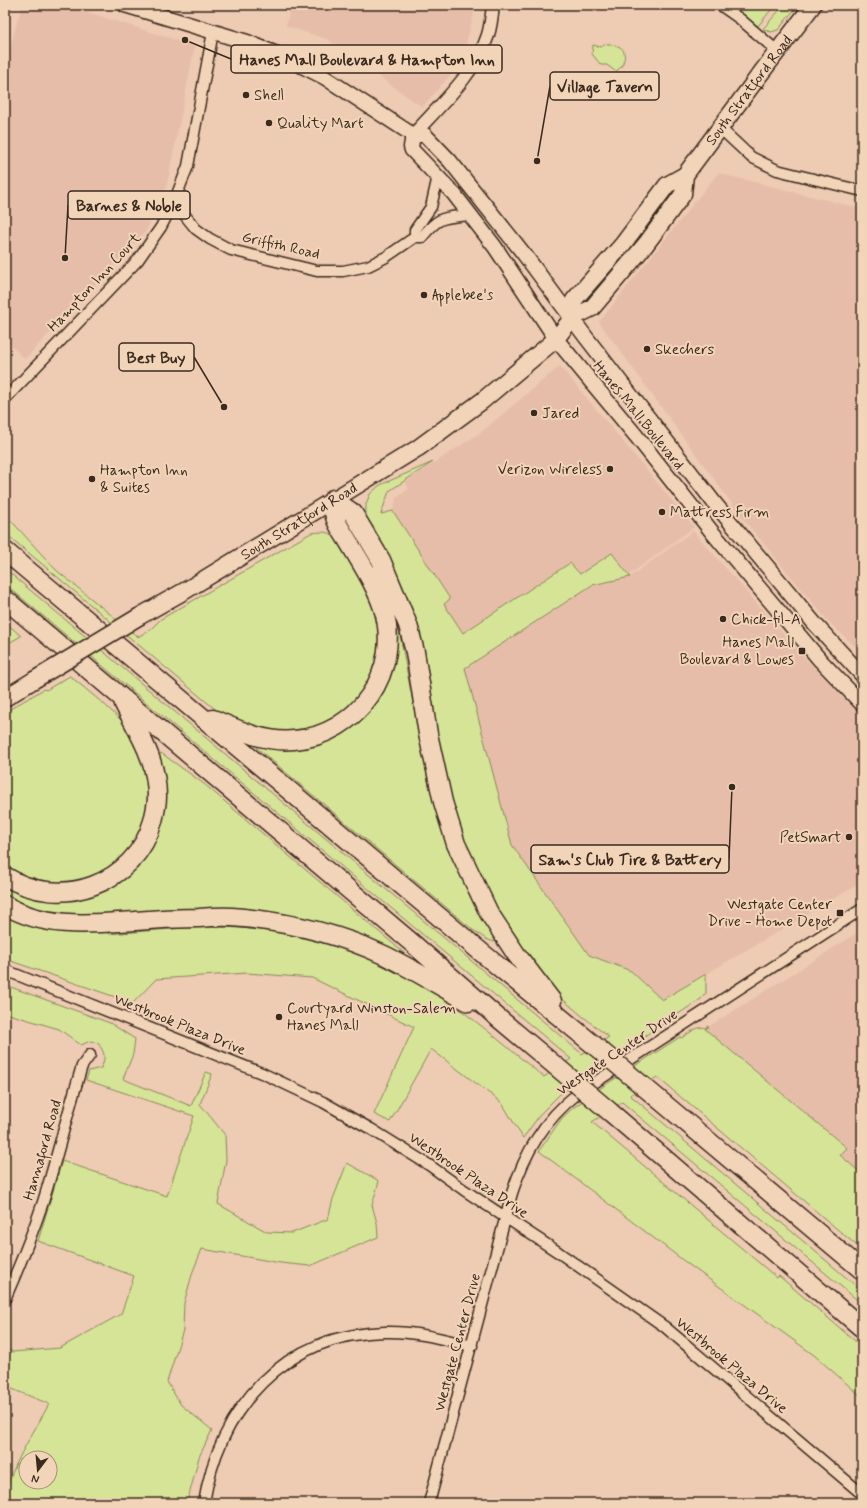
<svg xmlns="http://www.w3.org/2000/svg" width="867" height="1508" font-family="Mynerve,sans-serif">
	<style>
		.built { fill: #e6bda9 }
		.green { fill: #d5e497; stroke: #88875a; fill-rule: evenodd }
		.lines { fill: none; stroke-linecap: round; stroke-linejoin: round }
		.minor-casing { stroke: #3b2a1e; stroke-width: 13 }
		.tertiary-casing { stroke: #3b2a1e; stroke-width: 15 }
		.secondary-casing { stroke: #3b2a1e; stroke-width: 17 }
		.primary-casing { stroke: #3b2a1e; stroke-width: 19 }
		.motorway-casing { stroke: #3b2a1e; stroke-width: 21 }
		.minor { stroke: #f2d4b8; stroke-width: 10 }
		.tertiary { stroke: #f2d4b8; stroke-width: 12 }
		.secondary { stroke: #f2d4b8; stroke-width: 14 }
		.primary { stroke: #f2d4b8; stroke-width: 16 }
		.motorway { stroke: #f2d4b8; stroke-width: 18 }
		.primary-bridge-casing { stroke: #3b2a1e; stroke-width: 19; stroke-linecap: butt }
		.motorway-bridge-casing { stroke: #3b2a1e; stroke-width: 21; stroke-linecap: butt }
		.primary-bridge { stroke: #f2d4b8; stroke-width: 16 }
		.motorway-bridge { stroke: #f2d4b8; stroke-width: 18 }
		.poi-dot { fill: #3b2a1e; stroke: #f2d4b8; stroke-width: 1.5 }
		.labels { text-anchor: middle; stroke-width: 4; stroke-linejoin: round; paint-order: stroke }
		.street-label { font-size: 15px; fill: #3b2a1e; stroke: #f2d4b8 }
		.poi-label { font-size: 15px; fill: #3b2a1e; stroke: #f2d4b8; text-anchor: start }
		.leader { fill: none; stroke: #3b2a1e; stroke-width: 1.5 }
		.callout-dot { fill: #3b2a1e; stroke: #f2d4b8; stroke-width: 1.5 }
		.callout { fill: #f2d4b8; stroke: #3b2a1e; stroke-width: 1.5 }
		.callout-label { font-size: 16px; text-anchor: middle; font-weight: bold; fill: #3b2a1e }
	</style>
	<rect width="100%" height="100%" fill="#eecbb3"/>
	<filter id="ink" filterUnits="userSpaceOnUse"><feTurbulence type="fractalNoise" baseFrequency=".025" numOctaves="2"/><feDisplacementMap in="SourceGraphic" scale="8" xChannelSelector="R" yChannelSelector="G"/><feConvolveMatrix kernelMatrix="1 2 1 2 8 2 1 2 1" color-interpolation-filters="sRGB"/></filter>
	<g filter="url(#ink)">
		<!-- built -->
		<path class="built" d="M22 5H65L195 46 166 189 146 231 25 359 5 340V66Z
			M291 5H476L461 63 422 107 327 39 286 26Z
			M718 173 862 209V653L828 621 744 520 599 322Z
			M560 366 694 527 629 575 612 553 580 574 570 563 463 633 443 604 450 599 393 511 396 498 409 489 405 482 480 433Z
			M693 531 802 655 862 716V882L662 1000 631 971 589 955 512 845 465 668 592 585 630 577Z
			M862 930V1174L840 1155 847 1148 705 1029Z"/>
		<!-- green -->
		<path class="green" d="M729 5H775L758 26Z
			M784 5H798L778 30 771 32 763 29Z
			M607 44C611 44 616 45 620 47 628 52 624 65 618 70L615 71 607 65H601L592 54 593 45 600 47Z
			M433 462 389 491 381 514 393 511 450 599 444 604 463 633 570 563 580 574 612 553 630 577 592 585 465 668 512 845 589 955 631 971 662 1000 706 974V993L701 999 591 1071 560 1094 542 1112 523 1138 502 1103 431 1049 390 1122 374 1114 414 1027 312 978 247 973 156 979 133 1003 5 959V913L108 930 109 934C153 931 197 925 242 928 299 933 356 950 407 976 456 1001 501 1043 544 1077L571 1059 5 584V569L582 1054 609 1037 581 1015 559 996 512 940 463 845 442 764 428 671 419 629 409 601 396 571 374 530 375 529 368 521 366 516V504L370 494 380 485Z
			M5 514 56 570 138 637 152 628 161 619 311 533C327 531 332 532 344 544L379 616 382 643 369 688 330 725 280 736 237 724 215 709 5 533Z
			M397 620 421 744 430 788 442 825 497 940 494 942 486 939 473 930 257 748 260 743 359 719Z
			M5 622 21 636 5 645Z
			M70 676 105 705 122 721 135 739 145 757 151 805 136 845 102 877 49 886 5 869V712L44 689 46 690Z
			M161 753 204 784 404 953 401 958 334 930 92 917 41 913 5 897V884L70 897 147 847 158 757Z
			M5 985 110 1023 135 1039 133 1054 123 1079 191 1106 206 1072 212 1074 200 1104 225 1135 226 1160 218 1204 267 1232 292 1233 328 1219 333 1199 347 1163 379 1181 372 1205 377 1223 378 1237 310 1266 281 1263 202 1249 193 1271 184 1303 183 1330 167 1382 181 1405 212 1430 199 1457 187 1503H5C5 1474 35 1431 49 1404L5 1386V1348L13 1352 60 1348 121 1314 134 1276 38 1241 62 1161 167 1196 194 1116 86 1080 89 1071 101 1068C106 1057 105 1053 98 1043L90 1041 81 1045 59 1029 5 1013ZM26 1458H50V1482H26Z
			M707 1026 709 1027 705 1029 847 1148 840 1155 862 1174V1250L657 1077 630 1095 862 1291V1304L622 1102 592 1122 777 1278 779 1276 862 1347V1397L814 1355 688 1264 539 1151 562 1118 573 1108 605 1085 680 1037 681 1038C689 1034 697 1025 706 1028Z"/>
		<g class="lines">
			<!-- minor casing -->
			<g class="minor-casing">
				<path id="minor" d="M720 5 740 19 777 51
					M720 128 751 157 777 170 862 191
					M174 202 196 229 210 239 231 250 317 271H343L368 266 386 257 415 237H422C440 215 444 218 470 215
					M415 237V230L431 207 438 176
					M5 399 138 260 161 227 174 202 188 166 213 32
					M5 970 264 1074 323 1102 371 1129 429 1165 464 1190 558 1252 665 1327 862 1494
					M5 1299C19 1267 32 1235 43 1202 57 1157 68 1111 82 1066L90 1055
					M204 1503C219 1408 284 1334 385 1332 415 1331 443 1339 472 1346
					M429 1503 512 1193C525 1153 543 1121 577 1094L862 909"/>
			</g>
			<!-- tertiary casing -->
			<g class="tertiary-casing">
				<path id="tertiary" d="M413 135C439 106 476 73 488 35 491 25 492 15 493 5"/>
			</g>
			<!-- secondary casing -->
			<g class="secondary-casing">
				<path id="secondary" d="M125 5 247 42 284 57 324 77 413 135H425L450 161 524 254 585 336 716 505 815 624 862 675
					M413 135 411 147 412 150 454 194 495 247 556 339 637 437 712 532 820 660 862 704"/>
			</g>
			<!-- primary casing -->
			<g class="primary-casing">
				<g id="primary">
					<path id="s1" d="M572 318 574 300 623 244 667 185 685 175 761 73 813 5"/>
					<path id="s2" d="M140 616 188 589 418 448 482 401 556 339 572 318 592 308 646 244 683 194 685 175"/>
					<path d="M5 698 34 680"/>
				</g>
			</g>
			<!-- motorway casing -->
			<g class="motorway-casing">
				<path id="motorway" d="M333 499 353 513 381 560 408 625 415 652 428 734 443 802 456 844 489 913 516 954 552 1001
					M5 551 481 952 595 1046
					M5 599 411 942 497 1017 558 1068
					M213 719C238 730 266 743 294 740 358 735 403 670 383 608 375 584 361 563 348 541 344 534 337 525 335 517 333 511 333 505 333 499
					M5 876C60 911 135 885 153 821 155 813 157 805 157 797 157 760 140 736 124 704
					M5 905C45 929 91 924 135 921 156 919 177 918 199 918 210 917 221 916 232 917 284 921 337 933 384 955 413 969 441 987 469 1002
					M643 1086 862 1270
					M609 1111 862 1328"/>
			</g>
			<!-- minor -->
			<use href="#minor" class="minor"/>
			<!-- tertiary -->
			<use href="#tertiary" class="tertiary"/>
			<!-- secondary -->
			<use href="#secondary" class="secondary"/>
			<!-- primary -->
			<use href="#primary" class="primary"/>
			<!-- motorway -->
			<use href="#motorway" class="motorway"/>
			<!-- primary-bridge casing -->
			<g class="primary-bridge-casing">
				<path id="primary-bridge" d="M34 680 140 616"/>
			</g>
			<!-- motorway-bridge casing -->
			<g class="motorway-bridge-casing">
				<path id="motorway-bridge" d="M595 1046 643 1086
					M558 1068 609 1111"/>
			</g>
			<!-- primary-bridge -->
			<use href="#primary-bridge" class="primary-bridge"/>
			<!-- motorway-bridge -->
			<use href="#motorway-bridge" class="motorway-bridge"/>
		</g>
	</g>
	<!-- markers -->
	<g class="poi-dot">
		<circle cx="246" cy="95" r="4"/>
		<circle cx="269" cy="123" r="4"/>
		<circle cx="424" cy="295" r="4"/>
		<circle cx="647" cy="349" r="4"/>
		<circle cx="534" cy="413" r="4"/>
		<circle cx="610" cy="469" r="4"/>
		<circle cx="92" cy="479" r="4"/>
		<circle cx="662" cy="512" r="4"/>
		<circle cx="723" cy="619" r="4"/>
		<rect x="798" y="647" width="8" height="8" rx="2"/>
		<circle cx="849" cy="837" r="4"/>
		<rect x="836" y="909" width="8" height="8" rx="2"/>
		<circle cx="279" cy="1017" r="4"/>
	</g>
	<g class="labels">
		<!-- street labels -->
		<g class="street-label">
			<text dy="5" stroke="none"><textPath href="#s1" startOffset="293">South Stratford Road</textPath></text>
			<text transform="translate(281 245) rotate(13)" y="5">Griffith Road</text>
			<text transform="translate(94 282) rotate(-47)" y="5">Hampton Inn Court</text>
			<text transform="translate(639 415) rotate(51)" y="5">Hanes Mall Boulevard</text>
			<text dy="5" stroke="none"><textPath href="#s2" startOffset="185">South Stratford Road</textPath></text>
			<text transform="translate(180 1024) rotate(22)" y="5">Westbrook Plaza Drive</text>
			<text transform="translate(617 1052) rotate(-34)" y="5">Westgate Center Drive</text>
			<text transform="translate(42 1150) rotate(-74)" y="5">Hannaford Road</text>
			<text transform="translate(469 1175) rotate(34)" y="5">Westbrook Plaza Drive</text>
			<text transform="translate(457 1342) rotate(-75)" y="5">Westgate Center Drive</text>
			<text transform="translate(732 1365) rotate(40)" y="5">Westbrook Plaza Drive</text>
		</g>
		<!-- poi labels -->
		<g class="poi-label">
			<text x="254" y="100">Shell</text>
			<text x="277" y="128">Quality Mart</text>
			<text x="432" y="300">Applebee's</text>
			<text x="655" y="354">Skechers</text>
			<text x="542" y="418">Jared</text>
			<text x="602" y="474" text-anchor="end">Verizon Wireless</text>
			<text x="100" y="475">Hampton Inn<tspan x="100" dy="17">&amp; Suites</tspan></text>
			<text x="670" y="517">Mattress Firm</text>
			<text x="731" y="624">Chick-fil-A</text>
			<text x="794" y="647" text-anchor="end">Hanes Mall<tspan x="794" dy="17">Boulevard &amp; Lowes</tspan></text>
			<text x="841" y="842" text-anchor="end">PetSmart</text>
			<text x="832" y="909" text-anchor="end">Westgate Center<tspan x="832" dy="17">Drive - Home Depot</tspan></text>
			<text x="287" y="1013">Courtyard Winston-Salem<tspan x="287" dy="17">Hanes Mall</tspan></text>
		</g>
	</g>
	<!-- callouts -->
	<path class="leader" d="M185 40L231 59M537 161L550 86M65 258L68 205M224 407L194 357M732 787L729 859"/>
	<g class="callout-dot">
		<circle cx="185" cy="40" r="4"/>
		<circle cx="537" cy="161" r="4"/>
		<circle cx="65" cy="258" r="4"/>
		<circle cx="224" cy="407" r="4"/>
		<circle cx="732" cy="787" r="4"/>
	</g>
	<g class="callout">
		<rect x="231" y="45" width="271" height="28" rx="4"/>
		<rect x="550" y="72" width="109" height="28" rx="4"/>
		<rect x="68" y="191" width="122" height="28" rx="4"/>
		<rect x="119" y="343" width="75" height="28" rx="4"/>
		<rect x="531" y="845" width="198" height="28" rx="4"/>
	</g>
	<g class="callout-label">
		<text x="367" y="65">Hanes Mall Boulevard &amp; Hampton Inn</text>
		<text x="605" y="92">Village Tavern</text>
		<text x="129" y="211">Barnes &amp; Noble</text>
		<text x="156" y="363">Best Buy</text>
		<text x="630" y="865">Sam's Club Tire &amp; Battery</text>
	</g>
	<!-- margin -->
	<rect width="867" height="1508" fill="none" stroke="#f2d4b8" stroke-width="20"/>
	<rect x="10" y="10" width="847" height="1488" fill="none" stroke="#3b2a1e" stroke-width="1.5" filter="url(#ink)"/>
	<!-- north arrow -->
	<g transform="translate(38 1470) rotate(196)"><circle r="19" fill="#f2d4b8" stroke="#a9907a"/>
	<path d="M0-3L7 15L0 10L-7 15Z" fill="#3b2a1e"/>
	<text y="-6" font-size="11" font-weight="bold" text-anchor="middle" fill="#3b2a1e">N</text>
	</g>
</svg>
